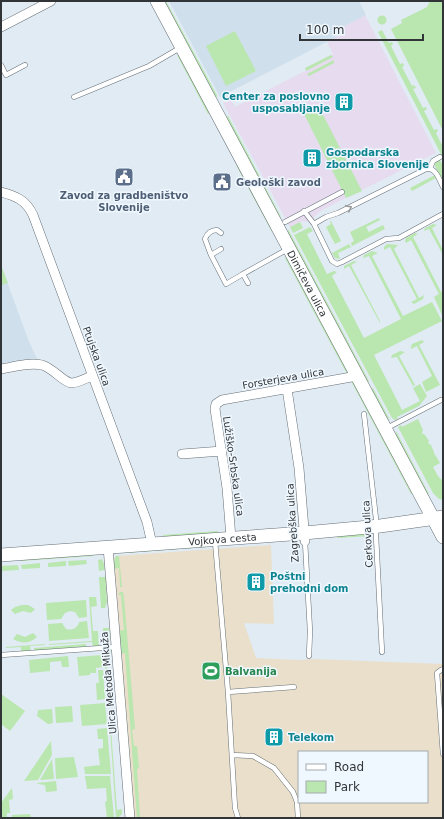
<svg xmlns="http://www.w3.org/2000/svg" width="444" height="819" font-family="'DejaVu Sans',sans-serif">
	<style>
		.commercial { fill: #e6dbef }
		.industrial { fill: #e9dfca; fill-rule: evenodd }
		.built { fill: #cfe0ec }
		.green { fill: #bae6af }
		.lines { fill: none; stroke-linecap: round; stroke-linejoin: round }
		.lane-casing { stroke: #666f76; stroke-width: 5.5 }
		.street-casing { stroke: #666f76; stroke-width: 10 }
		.secondary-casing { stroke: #666f76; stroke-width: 14 }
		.lane { stroke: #fff; stroke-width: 4.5 }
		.street { stroke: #fff; stroke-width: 9 }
		.secondary { stroke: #fff; stroke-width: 13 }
		.oneway { stroke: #989a9c }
		.labels { text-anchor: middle; stroke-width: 3; stroke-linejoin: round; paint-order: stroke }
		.culture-label { font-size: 10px; font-weight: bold; fill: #0d838f; stroke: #f0f8ff; text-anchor: start }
		.service-label { font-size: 10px; font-weight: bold; fill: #4e5e75; stroke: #f0f8ff; text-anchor: start }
		.street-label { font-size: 10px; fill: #313538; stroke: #f0f8ff }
		.leisure-label { font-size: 10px; font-weight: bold; fill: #27864d; stroke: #f0f8ff; text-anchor: start }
	</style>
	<rect width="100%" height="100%" fill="#e1ebf4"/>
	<!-- commercial -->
	<path class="commercial" d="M365 15 436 153 322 210 308 222 302 221 290 227 223 103 231 99 235 107 301 73 306 71 305 68 333 54 327 42 344 33 341 28Z"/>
	<!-- industrial -->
	<path class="industrial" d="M271 545 274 624 244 623 256 658 298 660 313 659 443 664V818H132L113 562 114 558 116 556ZM299 752H427V802H299Z"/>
	<!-- built -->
	<path class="built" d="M169 1H359L366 15 341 28 344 33 220 97Z
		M1 265 28 339 38 361 13 364 11 362 4 363V366H1Z"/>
	<!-- green -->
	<path class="green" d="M163 1H166L218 97 215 96Z
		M430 1H443V131L391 29 402 23 401 20 427 7Z
		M377.5 20a4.5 4.5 0 1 1 9 0a4.5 4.5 0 1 1-9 0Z
		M382 30 389 43 392 42 393 44 391 46 400 64 403 63 404 66 402 67 412 86 414 85 416 88 413 89 423 108 426 107 427 109 424 111 434 130 437 129 438 131 436 133 443 147V158L378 32Z
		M235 31 256 71 226 86 206 46Z
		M177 55 180 56 210 113 208 114Z
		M331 55 333 57 306 71 305 68Z
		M334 60V63L309 76 307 74Z
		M318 105 362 191 346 198 303 112Z
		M228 116 281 217 279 216 225 117Z
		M440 160 443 166V183L434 164Z
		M236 165 239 167 274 231 272 232Z
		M435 175 436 178 412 191 410 188Z
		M379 218 380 220 366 227 369 232 383 225 385 229 352 246 351 243 354 241 350 232Z
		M331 221 341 241 335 244 326 227 331 224 330 222Z
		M300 222 303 228 293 233 290 227Z
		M433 224 437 225 432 228 443 250V255L429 229 424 231 425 228Z
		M310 227 313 231 307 234 327 274 334 271 337 272 332 276 364 338 401 319 369 256 363 258 364 255 372 251 378 253 372 256 403 316 432 302 442 321 374 355 402 410 420 401 413 388 420 384 427 396 419 406 397 417 398 419 395 420 392 418 294 235Z
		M288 229 369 381 367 383 288 234Z
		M415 233 418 234 413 237 441 292 443 291V317L434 297 439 294 411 240 406 243 405 241 406 238Z
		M349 244 351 247 338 253 340 259 335 258 332 253Z
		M387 244 398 245 394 249 419 298 424 295 423 299 414 304 411 302 417 299 390 247 384 250V247Z
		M287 256 350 374H347L285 258Z
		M354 261 357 262 351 265 380 321V323L349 266 344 269V266Z
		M1 265 8 283 1 285Z
		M422 340 424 342 419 345 440 385 426 392 422 382 432 376 417 346 411 349V347L412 344Z
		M400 351 405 352 399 356 415 385 413 386 397 357 391 358 392 355Z
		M353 380 412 494H411L351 381Z
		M373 388 390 420 387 418 371 389Z
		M418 419 423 430 422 433 425 435 429 441 428 443 431 445 434 452V454L436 456 440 463 433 467 438 476 443 481V500L439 499 433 493 398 427 401 425 402 427Z
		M396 431 429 494H427L396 436Z
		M218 531V533L163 537V535Z
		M371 534V536L337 538V536Z
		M207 545 208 547 126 553V551Z
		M93 554V556L21 561V559Z
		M116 556H119L122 587H120L119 568 114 569 113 562Z
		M102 559 104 564 105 570 99 571 98 560Z
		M86 560 87 564 69 566 68 561Z
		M66 561V566L48 567V563Z
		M40 563V568L22 569 21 565Z
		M18 565 19 570 1 571V566Z
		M99 577H106L107 602 105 608H101Z
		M120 592H123L124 598 135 729 132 730 134 746H137L139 768 137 769 140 818H137L125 653 120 654 118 631 124 630 121 595H118Z
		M89 597H96L97 606 91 607 93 631H98L99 646 93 647 92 642 49 645V644L92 641Z
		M86 600 87 617 79 618 75 612 70 611 65 613 61 619 47 620 46 603Z
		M22 605H28L35 609 31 613 23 611 15 614 11 610 15 607Z
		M87 621 89 638 49 641 48 624 62 623 66 629C72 631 78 628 79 622Z
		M103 628H109L110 645 104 646Z
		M33 633 37 637C29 644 22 644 13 639L17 634 25 637Z
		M45 644V645L30 646 31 651 21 652V647L6 648V647Z
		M86 644V647L34 651V648Z
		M111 650V654L106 655 109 698 108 699 104 651Z
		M102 655 103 667 96 668V673H90V675L79 676 77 657Z
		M68 656 69 667H62L61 661 50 662V671L30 673 29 660Z
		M98 670H103L105 699 97 700 96 683H99Z
		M1 694 25 711 10 731 1 724Z
		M105 703 107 724 82 726 80 705Z
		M72 706 73 722 56 723 55 707Z
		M52 709 53 723 48 724 37 716 38 710Z
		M107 728 111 774H85L84 767 100 765 98 749 103 748V739H98L97 729Z
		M110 728 111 729 117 810 122 809V814L118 818H116Z
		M51 741 52 755 38 780 24 781Z
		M74 757C75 764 77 770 78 777L56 779 55 758Z
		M52 759 54 779 40 780Z
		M85 776H110L114 818H107L105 802 107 801 106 788 87 789Z
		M56 781 57 791 46 792 45 785 38 784 37 783Z
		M12 788 13 799 9 800 10 813H7V818H1V803Z
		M30 814 31 818H12V815Z"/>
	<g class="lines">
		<!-- lane casing -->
		<g class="lane-casing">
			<path id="lane" d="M1 65 6 75 25 65
				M74 97 149 66 180 48
				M430 168 433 161 440 157
				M304 211 314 224 332 261 337 264 342 262 386 239 399 238 443 214
				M285 222 342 192
				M314 224 326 217 338 213 426 169C436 167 439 179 443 187
				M221 249 211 255 226 284 243 274
				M211 255 205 239C207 234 211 230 217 230L221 233
				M248 283 243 274 288 249
				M364 414 376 519V536L382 652
				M387 428 441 400
				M215 541 228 692 235 808 238 818
				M305 541 310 631 309 656
				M1 655 116 647
				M443 669 441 670 437 673 443 754
				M228 692 294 687
				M232 755 253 756 274 768 293 792 297 802 298 818"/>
		</g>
		<!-- street casing -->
		<g class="street-casing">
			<path id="street" d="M1 27 51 1
				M1 192C16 196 26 200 33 215L147 522 152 544
				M1 369C13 367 29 362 42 365 53 368 63 382 71 383 78 383 86 378 92 376
				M287 389 299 468 305 541
				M182 454 222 451
				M231 538 227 488 215 409 216 404 222 400 357 376
				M108 547 130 818"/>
		</g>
		<!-- secondary casing -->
		<g class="secondary-casing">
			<g id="secondary">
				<path id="s1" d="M157 1 443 537"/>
				<path id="s2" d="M1 555 304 533 380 526 443 517"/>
			</g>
		</g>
		<!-- lane -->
		<use href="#lane" class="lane"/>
		<!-- street -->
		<use href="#street" class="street"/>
		<!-- secondary -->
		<use href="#secondary" class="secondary"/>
	</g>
	<!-- one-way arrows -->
	<defs><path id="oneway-chevron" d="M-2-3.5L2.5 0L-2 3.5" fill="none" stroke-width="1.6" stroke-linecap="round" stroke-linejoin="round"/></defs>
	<use class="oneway" href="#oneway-chevron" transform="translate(349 208) rotate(-27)"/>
	<!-- icons -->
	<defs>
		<g id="building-square" transform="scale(1)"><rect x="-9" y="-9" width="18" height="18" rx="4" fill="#0f9aa8" stroke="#f0f8ff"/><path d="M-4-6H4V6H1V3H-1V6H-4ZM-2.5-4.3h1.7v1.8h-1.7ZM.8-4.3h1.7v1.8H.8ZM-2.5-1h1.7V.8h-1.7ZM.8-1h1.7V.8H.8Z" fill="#fff"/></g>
		<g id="civic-square" transform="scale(1)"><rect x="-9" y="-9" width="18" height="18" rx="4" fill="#5c6f8a" stroke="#f0f8ff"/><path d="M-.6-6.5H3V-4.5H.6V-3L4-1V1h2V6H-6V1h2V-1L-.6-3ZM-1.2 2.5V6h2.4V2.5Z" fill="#fff"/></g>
		<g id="stadium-square" transform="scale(1)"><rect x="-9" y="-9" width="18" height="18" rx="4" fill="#2e9e5b" stroke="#f0f8ff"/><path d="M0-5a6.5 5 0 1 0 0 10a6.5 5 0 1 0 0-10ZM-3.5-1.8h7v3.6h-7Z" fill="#fff"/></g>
	</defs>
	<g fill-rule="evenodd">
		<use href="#building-square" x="344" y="102"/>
		<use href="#building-square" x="312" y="158"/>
		<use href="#civic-square" x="124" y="177"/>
		<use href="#civic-square" x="222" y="182"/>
		<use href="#building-square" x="256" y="582"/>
		<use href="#stadium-square" x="211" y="671"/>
		<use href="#building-square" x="274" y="737"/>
	</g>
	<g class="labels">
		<!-- culture labels -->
		<g class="culture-label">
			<text x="330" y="100" text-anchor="end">Center za poslovno<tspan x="330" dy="12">usposabljanje</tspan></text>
			<text x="326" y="156">Gospodarska<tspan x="326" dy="12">zbornica Slovenije</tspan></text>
			<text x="270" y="580">Poštni<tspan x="270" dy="12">prehodni dom</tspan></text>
			<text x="288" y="741">Telekom</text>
		</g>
		<!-- service labels -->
		<g class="service-label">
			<text x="236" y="186">Geološki zavod</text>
			<text x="124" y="199" text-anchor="middle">Zavod za gradbeništvo<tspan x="124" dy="12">Slovenije</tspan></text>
		</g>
		<!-- street labels -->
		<g class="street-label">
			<text dy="4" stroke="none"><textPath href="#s1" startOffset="320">Dimičeva ulica</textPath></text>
			<text transform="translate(97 356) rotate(70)" y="4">Ptujska ulica</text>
			<text transform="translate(283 378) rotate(-10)" y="4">Forsterjeva ulica</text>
			<text transform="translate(234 466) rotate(82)" y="4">Lužiško-Srbska ulica</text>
			<text transform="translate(292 523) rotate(-94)" y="4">Zagrebška ulica</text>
			<text transform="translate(367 534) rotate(-93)" y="4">Cerkova ulica</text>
			<text dy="4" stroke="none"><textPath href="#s2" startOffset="222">Vojkova cesta</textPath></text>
			<text transform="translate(108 683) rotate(-95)" y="4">Ulica Metoda Mikuža</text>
		</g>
		<!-- leisure labels -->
		<g class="leisure-label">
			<text x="225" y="675">Balvanija</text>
		</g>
	</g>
	<!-- border -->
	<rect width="444" height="819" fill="none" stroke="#313538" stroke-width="4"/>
	<!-- legend -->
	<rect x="298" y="751" width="130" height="52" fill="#f0f8ff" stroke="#a4aaaf"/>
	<rect x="306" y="764" width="20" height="6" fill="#ffffff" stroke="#a4aaaf"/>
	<text x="334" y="771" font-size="12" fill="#313538">Road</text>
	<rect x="306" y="781" width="20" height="12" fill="#bae6af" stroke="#a4aaaf"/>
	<text x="334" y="791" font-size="12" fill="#313538">Park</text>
	<!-- scale -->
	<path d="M300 34v6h123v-6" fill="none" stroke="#313538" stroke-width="2"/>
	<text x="306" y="34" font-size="12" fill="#313538" stroke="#f0f8ff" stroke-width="3" paint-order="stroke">100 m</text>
</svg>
